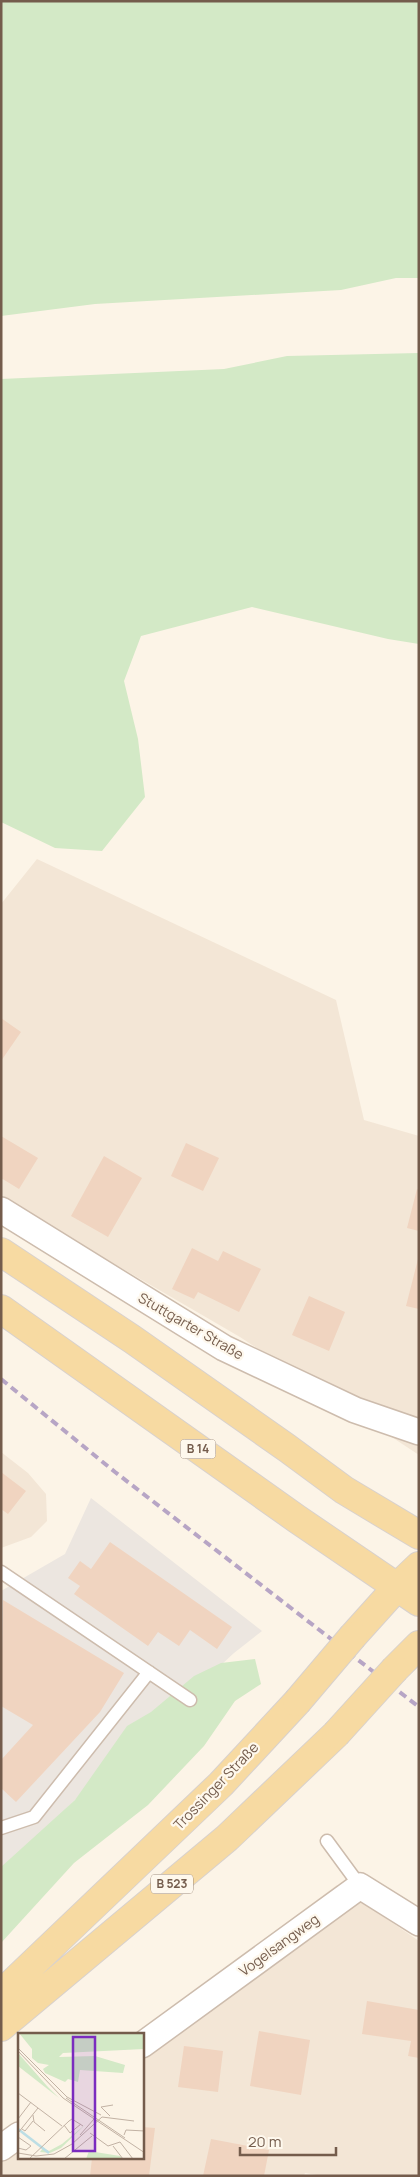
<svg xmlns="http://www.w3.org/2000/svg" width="420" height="2177" font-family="Manrope,sans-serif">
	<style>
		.residential { fill: #f3e6d6 }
		.industrial { fill: #ece6e0 }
		.green { fill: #d3e9c6 }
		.building { fill: #f0d4c0 }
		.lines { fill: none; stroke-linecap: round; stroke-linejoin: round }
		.lane-casing { stroke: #cdbcad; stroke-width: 15 }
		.street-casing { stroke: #cdbcad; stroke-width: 28 }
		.primary-casing { stroke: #d8d1cd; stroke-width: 30 }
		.lane { stroke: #fff; stroke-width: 12 }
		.street { stroke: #fff; stroke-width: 25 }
		.primary { stroke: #f7daa2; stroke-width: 28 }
		.rail { stroke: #b7a5c5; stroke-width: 4; stroke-dasharray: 8 5; stroke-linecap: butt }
		.primary-bridge-casing { stroke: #d8d1cd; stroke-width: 30; stroke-linecap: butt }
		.primary-bridge { stroke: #f7daa2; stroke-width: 28 }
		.labels { text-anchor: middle; stroke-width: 4.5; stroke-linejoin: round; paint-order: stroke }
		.shield { fill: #fef8ed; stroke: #9d8b7c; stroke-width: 1 }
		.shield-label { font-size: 12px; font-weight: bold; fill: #745c4c }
		.street-label { font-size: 14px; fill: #745c4c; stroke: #fef8ed }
		.inset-river { fill: none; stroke: #bcdee5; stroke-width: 2.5 }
		.inset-road { fill: none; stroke: #c2b2a4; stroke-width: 1 }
		.view { fill: #7b2cbf; fill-opacity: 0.15; stroke: #7b2cbf; stroke-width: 2.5 }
		.inset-edge { fill: none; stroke: #745c4c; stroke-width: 2.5 }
	</style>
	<rect width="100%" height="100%" fill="#fcf4e7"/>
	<!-- residential -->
	<path class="residential" d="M37 859 336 1000 364 1120 419 1136V1455L240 1337 1 1198V904Z
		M1 1452 28 1473 46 1494 47 1521 31 1537 1 1548Z
		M337 1885 419 1941V2176H323L305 2173 304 2176H1V2133L19 2121V2158H142V2034H136Z"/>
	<!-- industrial -->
	<path class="industrial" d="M91 1498 262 1631 234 1653 75 1800 1 1873V1591L65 1554Z"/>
	<!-- green -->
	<path class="green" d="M1 1H419V278H396L341 290 95 304 1 316Z
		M419 353V644L388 639 252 607 141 636 124 681 138 739 145 797 102 851 55 848 1 822V379L224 369 287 356Z
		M255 1659 261 1684 235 1701 204 1746 148 1805 74 1863 1 1943V1867L75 1800 127 1726 151 1712 194 1676 221 1663Z"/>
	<!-- building -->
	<path class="building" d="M1 1018 21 1032 1 1061Z
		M1 1136 38 1158 19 1189 1 1178Z
		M186 1143 219 1158 203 1191 171 1176Z
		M104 1156 142 1178 108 1237 71 1216Z
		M417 1189 419 1190V1231L407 1228Z
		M192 1248 218 1261 223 1251 261 1269 239 1312 198 1292 194 1299 172 1289Z
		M418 1259H419V1309L406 1306Z
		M309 1296 345 1312 329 1351 292 1335Z
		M1 1472 26 1491 8 1514 1 1509Z
		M110 1542 232 1627 217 1649 190 1630 179 1646 158 1632 148 1646 74 1594 80 1586 68 1578 80 1561 91 1569Z
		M3 1600 124 1673 100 1712 16 1802 1 1788V1760L33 1725 1 1706Z
		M367 2001 419 2010V2058L408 2056 411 2041 362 2034Z
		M259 2031 310 2040 301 2095 250 2086Z
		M184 2046 223 2051 218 2092 178 2087Z
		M142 2127 155 2128 149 2176H90L92 2158H142Z
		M211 2139 269 2150 264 2176H203Z"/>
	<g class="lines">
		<!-- lane casing -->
		<g class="lane-casing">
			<path id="lane" d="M1 1572 190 1700
				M1 1828 34 1817 149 1672
				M327 1841 360 1886"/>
		</g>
		<!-- street casing -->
		<g class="street-casing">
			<path id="street" d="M1 1210 224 1348 355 1410 419 1432
				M142 2045 360 1886 419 1923
				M1 2148 19 2135"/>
		</g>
		<!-- primary casing -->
		<g class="primary-casing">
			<path id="primary" d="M1 1252 132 1339 287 1448 344 1490 419 1535
				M1 1309 297 1519 419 1602
				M353 1636 398 1586 419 1566
				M395 1669 419 1645
				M1 1994 221 1784 297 1702
				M1 2027 227 1838 336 1734"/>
		</g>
		<!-- lane -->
		<use href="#lane" class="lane"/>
		<!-- street -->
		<use href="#street" class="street"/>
		<!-- primary -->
		<use href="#primary" class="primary"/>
		<!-- rail -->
		<path class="rail" d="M1 1379 115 1472 419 1707"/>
		<!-- primary-bridge casing -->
		<g class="primary-bridge-casing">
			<path id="primary-bridge" d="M297 1702 353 1636
				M336 1734 395 1669"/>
		</g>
		<!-- primary-bridge -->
		<use href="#primary-bridge" class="primary-bridge"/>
	</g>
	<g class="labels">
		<!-- shield labels -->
		<g class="shield">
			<rect x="180.5" y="1439.5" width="35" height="19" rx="4"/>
			<rect x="151" y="1874.5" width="42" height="19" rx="4"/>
		</g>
		<g class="shield-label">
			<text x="198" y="1453">B 14</text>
			<text x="172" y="1888">B 523</text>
		</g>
		<!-- street labels -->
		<g class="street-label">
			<text transform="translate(191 1326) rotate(30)" y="5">Stuttgarter Straße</text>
			<text transform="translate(216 1786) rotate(-46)" y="5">Trossinger Straße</text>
			<text transform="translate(279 1945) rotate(-36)" y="5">Vogelsangweg</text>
		</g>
	</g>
	<!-- overview -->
	<g transform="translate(18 2033)">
		<rect width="126" height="126" fill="#fcf4e7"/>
		<path d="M1 0H126V16L45 20 41 24 77 23 107 32 105 40 62 37 60 49 50 46 47 49 27 40 25 36 31 32 20 30 14 25V16ZM0 20 29 53 41 65 0 33ZM68 91 43 115 32 120 22 119 25 115 31 118 44 111ZM71 118 102 123 104 126H68Z" fill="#d3e9c6"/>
		<path class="inset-river" d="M0 96 31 120"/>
		<path class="inset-road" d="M0 15 49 64 83 82M0 18 45 65 127 120M0 60 44 93M48 65 107 105M15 82 16 89 27 98M92 83 83 74 95 72M0 86 13 69M46 92 52 100 63 91M4 96 7 98 15 88M0 100 20 75M72 100 90 113 102 109 115 126M62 102 76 86M106 102 108 97 127 98M0 104 13 113 8 117 0 115M95 113 105 126M0 120 18 123 36 121 54 111 84 84 116 88M11 126 51 88 54 86 65 93M46 126 74 103"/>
		<path class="view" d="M55 4H77V118H55Z"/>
		<rect width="126" height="126" class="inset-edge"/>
	</g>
	<!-- border -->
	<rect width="420" height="2177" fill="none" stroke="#745c4c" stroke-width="5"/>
	<!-- scale -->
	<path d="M240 2147v8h96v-8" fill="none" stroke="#745c4c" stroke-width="2.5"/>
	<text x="248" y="2147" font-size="15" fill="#745c4c" stroke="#fef8ed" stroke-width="4" paint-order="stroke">20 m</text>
</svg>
